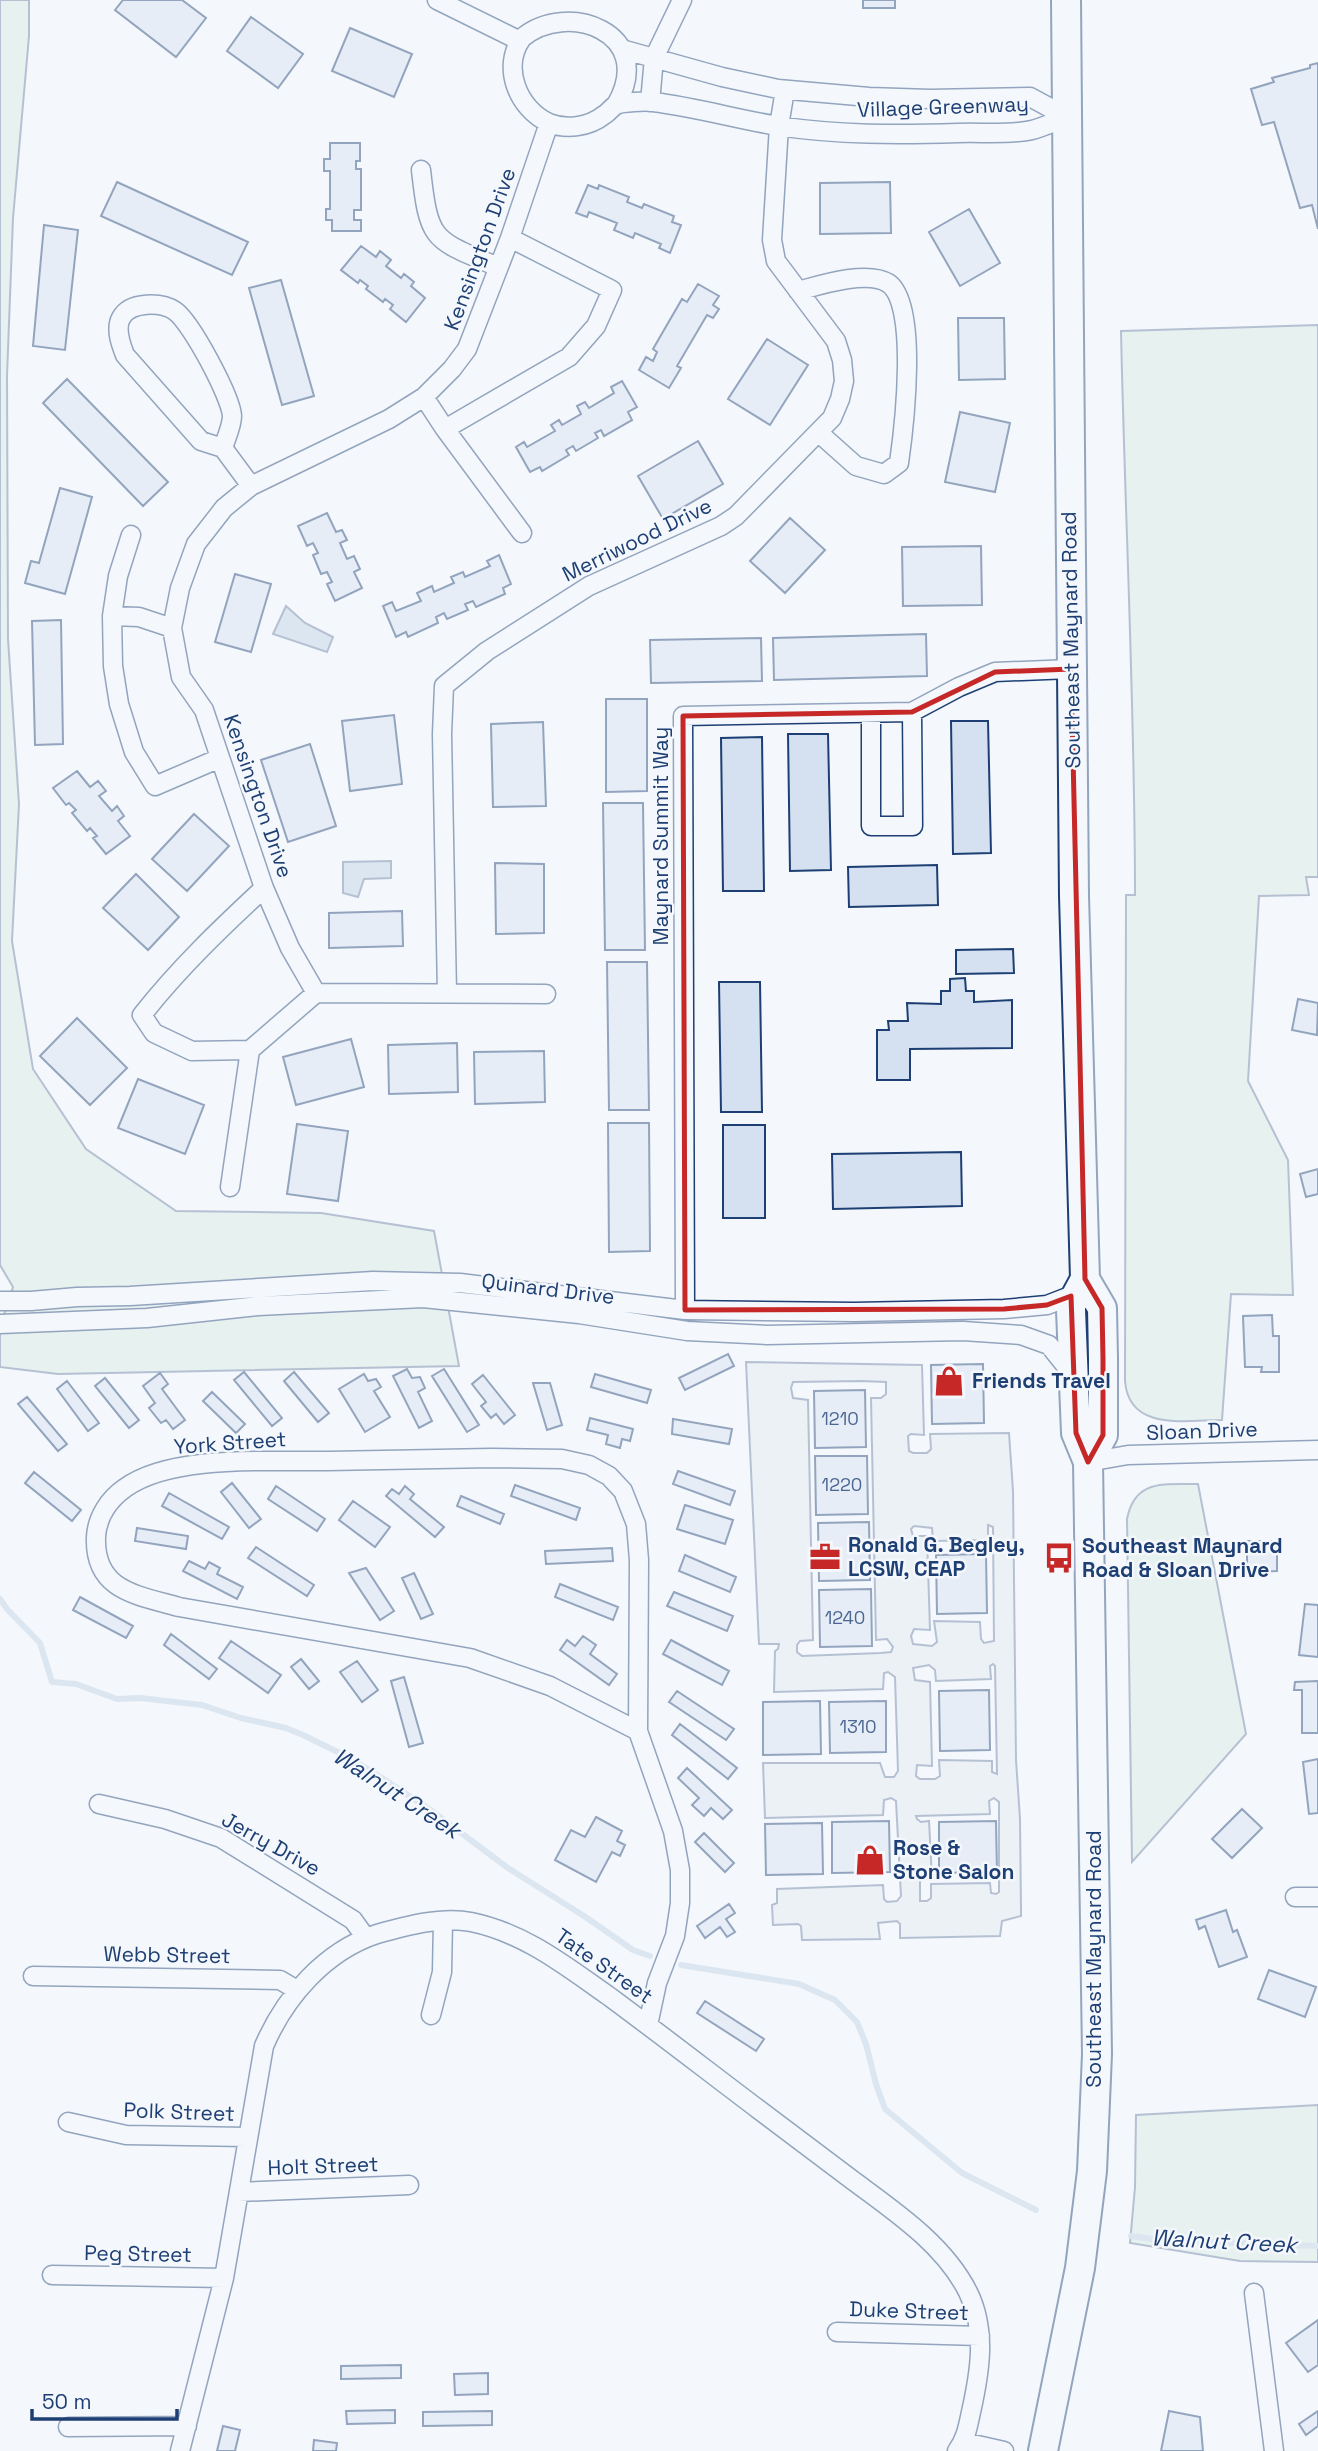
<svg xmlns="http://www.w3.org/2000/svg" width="1318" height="2451" font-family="'Space Grotesk',sans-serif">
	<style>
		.green { fill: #d7e8df; stroke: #687fa3; stroke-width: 2 }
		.parking { fill: #e3e8f0; stroke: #687fa3; stroke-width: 2; fill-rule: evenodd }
		.water { fill: #bed0e5; stroke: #687fa3; stroke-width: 2 }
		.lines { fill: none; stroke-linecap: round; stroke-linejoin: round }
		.stream { stroke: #bed0e5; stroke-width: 6 }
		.building { fill: #d5e0f0; stroke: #1d3f73; stroke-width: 2 }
		.street-casing { stroke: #1d3f73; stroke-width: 21 }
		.primary-casing { stroke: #1d3f73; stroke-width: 32 }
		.street { stroke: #f4f7fb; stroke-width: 18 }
		.primary { stroke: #f4f7fb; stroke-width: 28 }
		.marked { fill: none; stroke: #c62828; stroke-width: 5; stroke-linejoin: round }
		.labels { text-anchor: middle; stroke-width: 5; stroke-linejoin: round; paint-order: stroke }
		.number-label { font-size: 18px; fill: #4b6792 }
		.street-label { font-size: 21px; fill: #1d3f73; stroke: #f4f7fb }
		.poi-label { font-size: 21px; font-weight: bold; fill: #1d3f73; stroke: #f4f7fb; text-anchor: start }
		.water-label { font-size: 23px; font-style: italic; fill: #1d3f73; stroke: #f4f7fb }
	</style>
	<rect width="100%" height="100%" fill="#f4f7fb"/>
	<!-- green -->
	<path class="green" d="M0 0H29V36L13 218 7 376 8 639 19 804 12 941 33 1069 86 1149 176 1211 321 1213 434 1231 459 1366 58 1374 0 1367V1327L13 1287 0 1265Z
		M1318 325V877H1306L1309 895 1259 896 1248 1081 1288 1160 1293 1295 1231 1294 1222 1420C1186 1420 1129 1432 1125 1381L1126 895H1135C1135 707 1125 519 1121 331Z
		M1198 1484 1246 1734 1132 1862 1127 1519C1135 1478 1165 1485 1198 1484Z
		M1318 2105V2262L1240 2261 1130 2243 1135 2187 1136 2115Z"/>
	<!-- parking -->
	<path class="parking" d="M746 1362 922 1365 924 1435 911 1434 908 1436 909 1451 913 1453H927L931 1449 930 1434 1009 1433 1013 1491 1016 1760 1020 1819 1021 1909V1916L1002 1921 1000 1936 900 1938V1924L897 1921 878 1923 880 1939 802 1940 801 1926 798 1924 773 1925 772 1905 777 1903V1889L883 1885 884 1899 887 1902 897 1901 901 1896 896 1801 891 1798 884 1800 883 1815 765 1818 763 1763H880L885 1777H894L898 1771 895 1677 888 1672 884 1673 883 1689 774 1692 775 1651 778 1649 779 1644H759ZM861 1381 886 1382V1394L881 1398H871L876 1640 887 1639 893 1647 891 1652 881 1653 802 1656 797 1652V1645L800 1641 813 1640 808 1400 793 1398 791 1388 793 1382ZM988 1525 993 1527 994 1641 984 1643 981 1639 980 1622 934 1621 937 1642 932 1646 913 1644 911 1636 914 1629 930 1630 927 1536H913L911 1529 914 1526 932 1528 933 1541 988 1540ZM993 1664 995 1666 997 1774 992 1772V1761L939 1760 940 1776 935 1779H920L916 1776 917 1765 932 1766 930 1682 915 1680 913 1668 929 1665 935 1670 936 1681 991 1679 990 1666ZM994 1798 999 1802V1892L996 1894 991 1893 990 1883 931 1884V1898L927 1901H920V1882L922 1879 932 1878 929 1821 921 1822 917 1819 916 1816 990 1814 989 1801Z"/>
	<!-- water -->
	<path class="water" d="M286 606 305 623 333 637 327 652 273 634Z
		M391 861V878L364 879 358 897 343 893V862Z"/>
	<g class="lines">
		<!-- stream -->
		<path class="stream" d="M0 1599 7 1609 40 1643 52 1682 76 1684 117 1699 140 1698 202 1705 241 1718 286 1728 303 1735 348 1757 382 1778 429 1809 508 1868 584 1916 633 1950 650 1956
			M681 1965 799 1984 835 2000 857 2022 866 2044 876 2084 885 2109 962 2173 1036 2210
			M1131 2236 1159 2240 1318 2246"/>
	</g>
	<!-- building -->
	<path class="building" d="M123 0H182L206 18 176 57 115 10Z
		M863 0H895V8H863Z
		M251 17 303 54 278 88 227 51Z
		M350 28 412 54 394 97 332 71Z
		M1318 63V229L1312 205 1300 208 1274 122 1262 125 1251 89 1274 82 1272 78 1310 68V65Z
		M330 143H360V161H356V169H361V210H354V220H361V231H332V220H326V209H330V171H324V159H330Z
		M117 182 248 242 232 275 101 216Z
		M890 182 891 233 820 234V183Z
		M588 185 598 189 599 185 629 197 627 202 642 208 644 204 674 216 672 222 681 225 670 253 659 248 661 244 635 233 633 238 614 230 617 223 589 212 587 217 576 213Z
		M969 209 1000 263 960 286 929 232Z
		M44 225 78 230 65 350 33 346Z
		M361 246 376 257 380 251 391 260 386 266 401 278 404 274 414 282 411 286 425 298 406 322 390 309 393 305 385 299 383 302 366 289 368 286 360 280 358 283 341 270Z
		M281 280 314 396 282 405 249 288Z
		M698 284 719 296 713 305 719 309 713 318 707 315 677 366 681 368 669 388 639 370 646 357 653 361 657 352 653 349 682 299 687 302Z
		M958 318H1004L1005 379 959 380Z
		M767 339 808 365 770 425 728 399Z
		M67 379 168 482 143 506 43 403Z
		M622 381 637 407 628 412 632 420 604 436 601 430 595 433 598 438 576 451 573 446 566 450 569 455 542 471 540 467 530 472 516 447 524 442 527 447 555 431 551 425 559 420 562 425 581 414 577 406 585 402 589 408 614 393 611 387Z
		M960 412 1010 423 995 492 945 482Z
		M698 441 723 484 663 519 638 476Z
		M60 488 92 497 65 594 25 583 31 561 39 563Z
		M327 513 336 532 342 530 347 540 340 543 347 559 354 556 360 569 354 572 362 588 335 601 327 584 332 582 327 572 321 574 313 555 318 553 313 543 307 546 298 526Z
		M790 518 825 550 785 593 750 561Z
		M981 546 982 605 903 606 902 547Z
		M499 555 511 584 503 588 505 594 476 607 473 601 465 604 468 610 447 619 444 613 436 617 438 623 408 637 406 632 396 637 383 606 392 602 396 611 421 601 417 593 432 586 434 592 454 583 451 577 463 572 465 577 490 566 487 561Z
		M235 574 271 584 251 652 215 642Z
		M61 620 63 744 35 745 32 621Z
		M926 634 927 676 774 680 773 638Z
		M761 638 762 681 651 683 650 640Z
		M606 699H647V791L606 792Z
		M394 715 402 784 350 791 342 721Z
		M951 721H988L991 853 953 854Z
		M543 722 546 806 493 807 491 724Z
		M788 734H828L831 870 790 871Z
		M762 737 764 891H723L721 738Z
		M310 744 336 826 288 842 261 760Z
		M77 771 90 787 98 781 106 791 99 796 112 811 117 806 124 816 118 821 130 836 106 854 93 838 97 836 90 828 87 831 72 813 76 810 69 803 66 805 53 788Z
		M603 803H643L645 950H605Z
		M194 814 229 846 187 891 152 859Z
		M495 863 544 864V933L496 934Z
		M937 865 938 905 849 907 848 867Z
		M136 874 179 917 148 950 103 908Z
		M402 911 403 946 329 948V913Z
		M1013 949 1014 973 956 974V950Z
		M607 962H647L649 1110H609Z
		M965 978 966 991H974V1002L1012 1000V1048L910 1049V1080H877V1030H889L888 1021H908L907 1003 941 1004V991H950V979Z
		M719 982H760L762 1112H721Z
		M1298 999 1318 1003 1317 1035 1292 1030Z
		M77 1018 127 1068 90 1105 40 1056Z
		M351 1039 364 1087 296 1105 283 1057Z
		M457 1043 458 1092 389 1094 388 1045Z
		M544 1051 545 1102 475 1104 474 1052Z
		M138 1079 204 1105 185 1154 118 1128Z
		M608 1123H649L650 1251 609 1252Z
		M297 1124 348 1131 338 1201 287 1194Z
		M723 1125H765V1218H723Z
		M961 1152 962 1206 833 1209 832 1154Z
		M1318 1169V1194L1306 1197 1300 1174Z
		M1272 1315 1273 1336H1279V1372H1261L1262 1367H1245L1243 1316Z
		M728 1354 734 1366 685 1390 679 1378Z
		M983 1364 984 1423 932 1424 931 1365Z
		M407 1369 412 1378 420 1377 425 1388 418 1392 432 1421 419 1428 393 1376Z
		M444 1369 479 1425 467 1432 432 1376Z
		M244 1372 282 1418 272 1426 234 1380Z
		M294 1372 329 1413 318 1422 284 1381Z
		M160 1373 168 1384 162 1389 185 1420 173 1429 166 1420 161 1423 149 1408 155 1403 143 1386Z
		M364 1374 368 1381 376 1379 381 1387 374 1391 390 1417 365 1432 339 1389Z
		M595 1374 651 1390 647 1403 591 1387Z
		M483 1375 515 1415 504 1424 496 1414 491 1418 481 1406 486 1402 472 1384Z
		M105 1378 139 1420 129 1428 95 1386Z
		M67 1381 99 1423 88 1431 57 1389Z
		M533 1383H550L562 1425 547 1430Z
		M865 1390 866 1447 815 1448 814 1391Z
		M212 1392 245 1424 236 1433 203 1401Z
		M27 1397 67 1444 58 1451 18 1404Z
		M590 1418 633 1429 630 1441 622 1439 620 1448 606 1444 608 1435 587 1430Z
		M673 1419 732 1429 729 1444 672 1434Z
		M815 1456H867L868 1514 816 1515Z
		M678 1471 735 1491 730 1505 673 1484Z
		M34 1472 81 1510 72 1521 25 1483Z
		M232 1483 261 1519 249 1528 221 1492Z
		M515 1485 580 1508 576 1520 511 1496Z
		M276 1486 325 1519 317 1531 268 1499Z
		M405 1486 414 1494 410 1499 444 1527 435 1537 386 1496 392 1489 399 1494Z
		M169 1493 229 1527 222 1539 162 1506Z
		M461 1496 504 1514 500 1524 457 1506Z
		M353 1501 390 1527 375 1547 339 1520Z
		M685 1505 733 1520 725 1544 677 1529Z
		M869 1522 870 1580 819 1581 818 1523Z
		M137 1528 188 1536 186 1549 135 1541Z
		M1247 1541H1277V1571L1247 1572Z
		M256 1547 314 1585 307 1596 248 1558Z
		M612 1548 613 1561 546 1564 545 1551Z
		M986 1554 987 1613 937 1614 936 1555Z
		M685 1555 736 1577 730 1592 679 1571Z
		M189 1561 205 1569 209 1562 220 1568 217 1574 243 1587 237 1599 183 1571Z
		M366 1568 394 1611 380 1620 349 1573Z
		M414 1573 433 1614 421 1619 402 1578Z
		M560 1584 618 1607 613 1620 555 1597Z
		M871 1589 872 1646 820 1647 819 1590Z
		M674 1592 733 1616 727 1631 667 1606Z
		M80 1597 133 1626 126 1638 73 1610Z
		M1305 1604 1318 1605V1657L1299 1655Z
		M171 1634 217 1669 209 1679 164 1645Z
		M583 1636 596 1645 590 1654 617 1674 609 1685 560 1650 567 1640 575 1646Z
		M671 1640 729 1671 722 1685 663 1654Z
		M231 1641 281 1675 268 1693 219 1658Z
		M301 1659 319 1681 309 1689 291 1667Z
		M357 1661 378 1690 362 1702 340 1672Z
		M404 1677 423 1743 409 1747 391 1681Z
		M1318 1681V1733H1302V1690H1294L1295 1682Z
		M989 1690 990 1750 940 1751 939 1691Z
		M677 1691 734 1729 726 1740 669 1702Z
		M820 1701 821 1754 763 1755V1702Z
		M886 1701V1752L830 1753 829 1702Z
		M680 1724 737 1768 728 1779 672 1735Z
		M1318 1759V1813L1309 1814 1303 1762Z
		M687 1768 732 1810 723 1819 711 1808 704 1816 692 1805 699 1798 678 1778Z
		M1242 1809 1262 1828 1232 1858 1212 1839Z
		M596 1817 622 1831 617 1841 625 1845 620 1856 612 1852 596 1882 555 1860 571 1830 585 1837Z
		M889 1821 890 1872 832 1873V1822Z
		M996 1821 997 1872 939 1873V1822Z
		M822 1823 823 1874 766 1875 765 1824Z
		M704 1833 734 1863 725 1872 695 1842Z
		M729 1904 735 1913 726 1919 735 1932 727 1937 720 1927 705 1938 697 1926Z
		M1226 1910 1233 1932 1237 1930 1247 1957 1219 1967 1205 1926 1199 1929 1196 1920Z
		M1269 1970 1316 1987 1305 2017 1258 1999Z
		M705 2001 764 2039 756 2051 697 2013Z
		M1318 2320V2365L1308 2372 1286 2343Z
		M401 2365V2378L341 2379V2366Z
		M488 2373V2394L455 2395 454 2374Z
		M395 2410V2423L347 2424 346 2411Z
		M492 2411V2425L423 2426V2412Z
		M1169 2411 1200 2417 1203 2451H1161Z
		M1318 2411V2426L1306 2435 1299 2424Z
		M223 2426 240 2430 235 2451H217Z
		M314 2440 337 2443 336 2451H313Z"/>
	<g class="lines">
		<!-- street casing -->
		<g class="street-casing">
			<path id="street" d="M437 0 520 41
				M625 50 722 77 778 89 869 97 930 99 1030 97 1067 117
				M650 102 654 58 682 0
				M616 105C658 32 566 0 522 38 501 67 518 109 549 123 566 130 589 127 604 115 608 113 612 107 616 105 622 102 646 101 653 102 695 107 736 119 778 126 838 135 897 135 958 133 980 132 1011 135 1032 130 1044 127 1056 121 1067 117
				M421 170C429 243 433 239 498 267
				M798 291C820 285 867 270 888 283 919 303 904 428 899 463L884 474 856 466 819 433
				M424 397 445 429 522 533
				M445 429 569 357 596 326 612 290 510 238
				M223 448C226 438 232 426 232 416 231 397 191 322 175 311 162 302 130 301 121 318 115 329 121 345 125 355L201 441 223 448 251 486
				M131 535 118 576 112 616 139 617 172 628
				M112 616 113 666 119 704 134 752 155 786 220 758
				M871 713V826H913L912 712
				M264 888C221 928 178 969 142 1015L154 1033 192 1051 250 1050 316 993
				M447 993 442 734 444 686 487 651 589 586 721 526 736 516 832 418 840 399 844 381 842 360 836 341 776 261 772 240 779 126 785 90
				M546 994 316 993 290 948 264 888 204 710 181 677 172 628 180 588 196 544 224 508 251 486 389 419 424 397 452 369 467 349 510 238 549 123
				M230 1187 250 1050
				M0 1301H31L77 1297 130 1296 373 1281 460 1283 685 1310 854 1312 1004 1309 1047 1305 1078 1293
				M685 1310 683 716 912 712 959 687 995 672 1071 669
				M0 1324 147 1318 258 1306 423 1298 579 1314 687 1331 767 1335 963 1331 1021 1335 1049 1345 1073 1375
				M492 1458 562 1459 589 1465 609 1476 623 1491 636 1524 639 1560 638 1731 550 1686 470 1658 179 1607C137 1595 94 1591 96 1537 97 1517 109 1499 125 1488 172 1454 270 1462 328 1461 383 1460 438 1459 492 1458Z
				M1088 1462 1128 1455 1318 1450
				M638 1731 673 1831 680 1870V1903L675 1936 657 1983 648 2025
				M99 1804 165 1819 221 1838 353 1920 366 1938
				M1295 1897H1318
				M33 1976 280 1980 297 1990
				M431 2015 442 1972 443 1921
				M68 2122 126 2135 247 2137
				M239 2192 409 2185
				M52 2275 224 2278
				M1254 2293 1274 2451
				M837 2332 980 2336
				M68 2427 187 2426
				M964 2442 1004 2451
				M180 2451 224 2278 264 2046C285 1997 325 1951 377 1934 406 1926 442 1916 471 1922 525 1933 567 1967 610 1997 660 2034 709 2072 758 2109 789 2132 820 2156 851 2179 894 2211 944 2244 968 2292 987 2330 980 2372 971 2412 968 2426 966 2439 957 2451"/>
		</g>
		<!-- primary casing -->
		<g class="primary-casing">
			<path id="primary" d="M1085 1279 1102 1308 1103 1359V1435L1088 1462
				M1043 2451 1080 2268 1092 2171 1097 2054 1088 1462 1076 1433 1071 1310V1305L1085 1279 1074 896 1066 0"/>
		</g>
		<!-- street -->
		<use href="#street" class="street"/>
		<!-- primary -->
		<use href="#primary" class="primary"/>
	</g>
	<!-- marked area -->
	<path d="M0 0H1318V2451H0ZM1071 669 1085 1279 1102 1308 1103 1359V1435L1088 1462 1076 1433 1071 1296 1047 1305 1004 1309 685 1310 683 716 912 712 995 672Z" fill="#f4f7fb" fill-opacity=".55" fill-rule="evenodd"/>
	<path class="marked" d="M1071 669 1085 1279 1102 1308 1103 1359V1435L1088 1462 1076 1433 1071 1296 1047 1305 1004 1309 685 1310 683 716 912 712 995 672Z"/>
	<!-- icons -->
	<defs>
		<g id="shop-bare" transform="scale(2.415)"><path d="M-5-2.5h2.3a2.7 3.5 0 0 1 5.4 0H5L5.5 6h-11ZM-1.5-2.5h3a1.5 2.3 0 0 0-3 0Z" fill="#c62828" stroke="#f4f7fb" stroke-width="2.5" paint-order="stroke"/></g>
		<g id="office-bare" transform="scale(2.415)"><path d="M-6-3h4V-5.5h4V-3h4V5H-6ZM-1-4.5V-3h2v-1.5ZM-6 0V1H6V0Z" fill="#c62828" stroke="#f4f7fb" stroke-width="2.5" paint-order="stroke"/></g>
		<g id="bus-bare" transform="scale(2.415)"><path d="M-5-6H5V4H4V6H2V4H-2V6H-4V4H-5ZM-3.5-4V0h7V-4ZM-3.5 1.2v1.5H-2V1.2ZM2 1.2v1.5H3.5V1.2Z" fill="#c62828" stroke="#f4f7fb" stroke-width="2.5" paint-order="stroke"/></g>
	</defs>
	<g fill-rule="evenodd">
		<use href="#shop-bare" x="949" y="1381"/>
		<use href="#office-bare" x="825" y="1557"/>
		<use href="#bus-bare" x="1059" y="1558"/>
		<use href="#shop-bare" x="870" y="1860"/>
	</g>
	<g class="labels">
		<!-- number labels -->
		<g class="number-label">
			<text x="840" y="1425">1210</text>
			<text x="842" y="1491">1220</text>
			<text x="845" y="1624">1240</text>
			<text x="858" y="1733">1310</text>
		</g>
		<!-- street labels -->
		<g class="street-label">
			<text transform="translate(943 107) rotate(-2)" y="7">Village Greenway</text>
			<text transform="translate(480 249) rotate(-70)" y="7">Kensington Drive</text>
			<text transform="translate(637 540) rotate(-26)" y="7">Merriwood Drive</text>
			<text transform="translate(1071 640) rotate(-91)" y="7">Southeast Maynard Road</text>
			<text transform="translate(258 796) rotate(71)" y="7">Kensington Drive</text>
			<text transform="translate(661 836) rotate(-90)" y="7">Maynard Summit Way</text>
			<text transform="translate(548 1289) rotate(7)" y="7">Quinard Drive</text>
			<text transform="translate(1202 1431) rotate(-2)" y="7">Sloan Drive</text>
			<text transform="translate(230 1443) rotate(-4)" y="7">York Street</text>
			<text transform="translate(271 1844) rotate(29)" y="7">Jerry Drive</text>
			<text transform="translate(167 1955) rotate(1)" y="7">Webb Street</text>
			<text transform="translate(1094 1959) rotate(-90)" y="7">Southeast Maynard Road</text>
			<text transform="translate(604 1966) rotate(35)" y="7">Tate Street</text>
			<text transform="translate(179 2112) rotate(2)" y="7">Polk Street</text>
			<text transform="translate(323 2166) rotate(-2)" y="7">Holt Street</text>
			<text transform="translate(138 2254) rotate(1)" y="7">Peg Street</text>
			<text transform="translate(909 2311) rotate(2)" y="7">Duke Street</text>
		</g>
		<!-- poi labels -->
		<g class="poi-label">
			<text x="972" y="1388">Friends Travel</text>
			<text x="848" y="1552">Ronald G. Begley,<tspan x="848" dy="24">LCSW, CEAP</tspan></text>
			<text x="1082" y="1553">Southeast Maynard<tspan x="1082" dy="24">Road &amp; Sloan Drive</tspan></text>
			<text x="893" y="1855">Rose &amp;<tspan x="893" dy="24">Stone Salon</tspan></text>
		</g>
		<!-- water labels -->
		<g class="water-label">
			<text transform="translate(397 1793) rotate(33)" y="8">Walnut Creek</text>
			<text transform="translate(1224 2241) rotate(3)" y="8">Walnut Creek</text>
		</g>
	</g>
	<!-- scale -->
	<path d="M32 2409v10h145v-10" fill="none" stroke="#1d3f73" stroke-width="3.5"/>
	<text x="42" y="2409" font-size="21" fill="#1d3f73" stroke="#f4f7fb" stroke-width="5" paint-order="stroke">50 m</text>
</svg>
